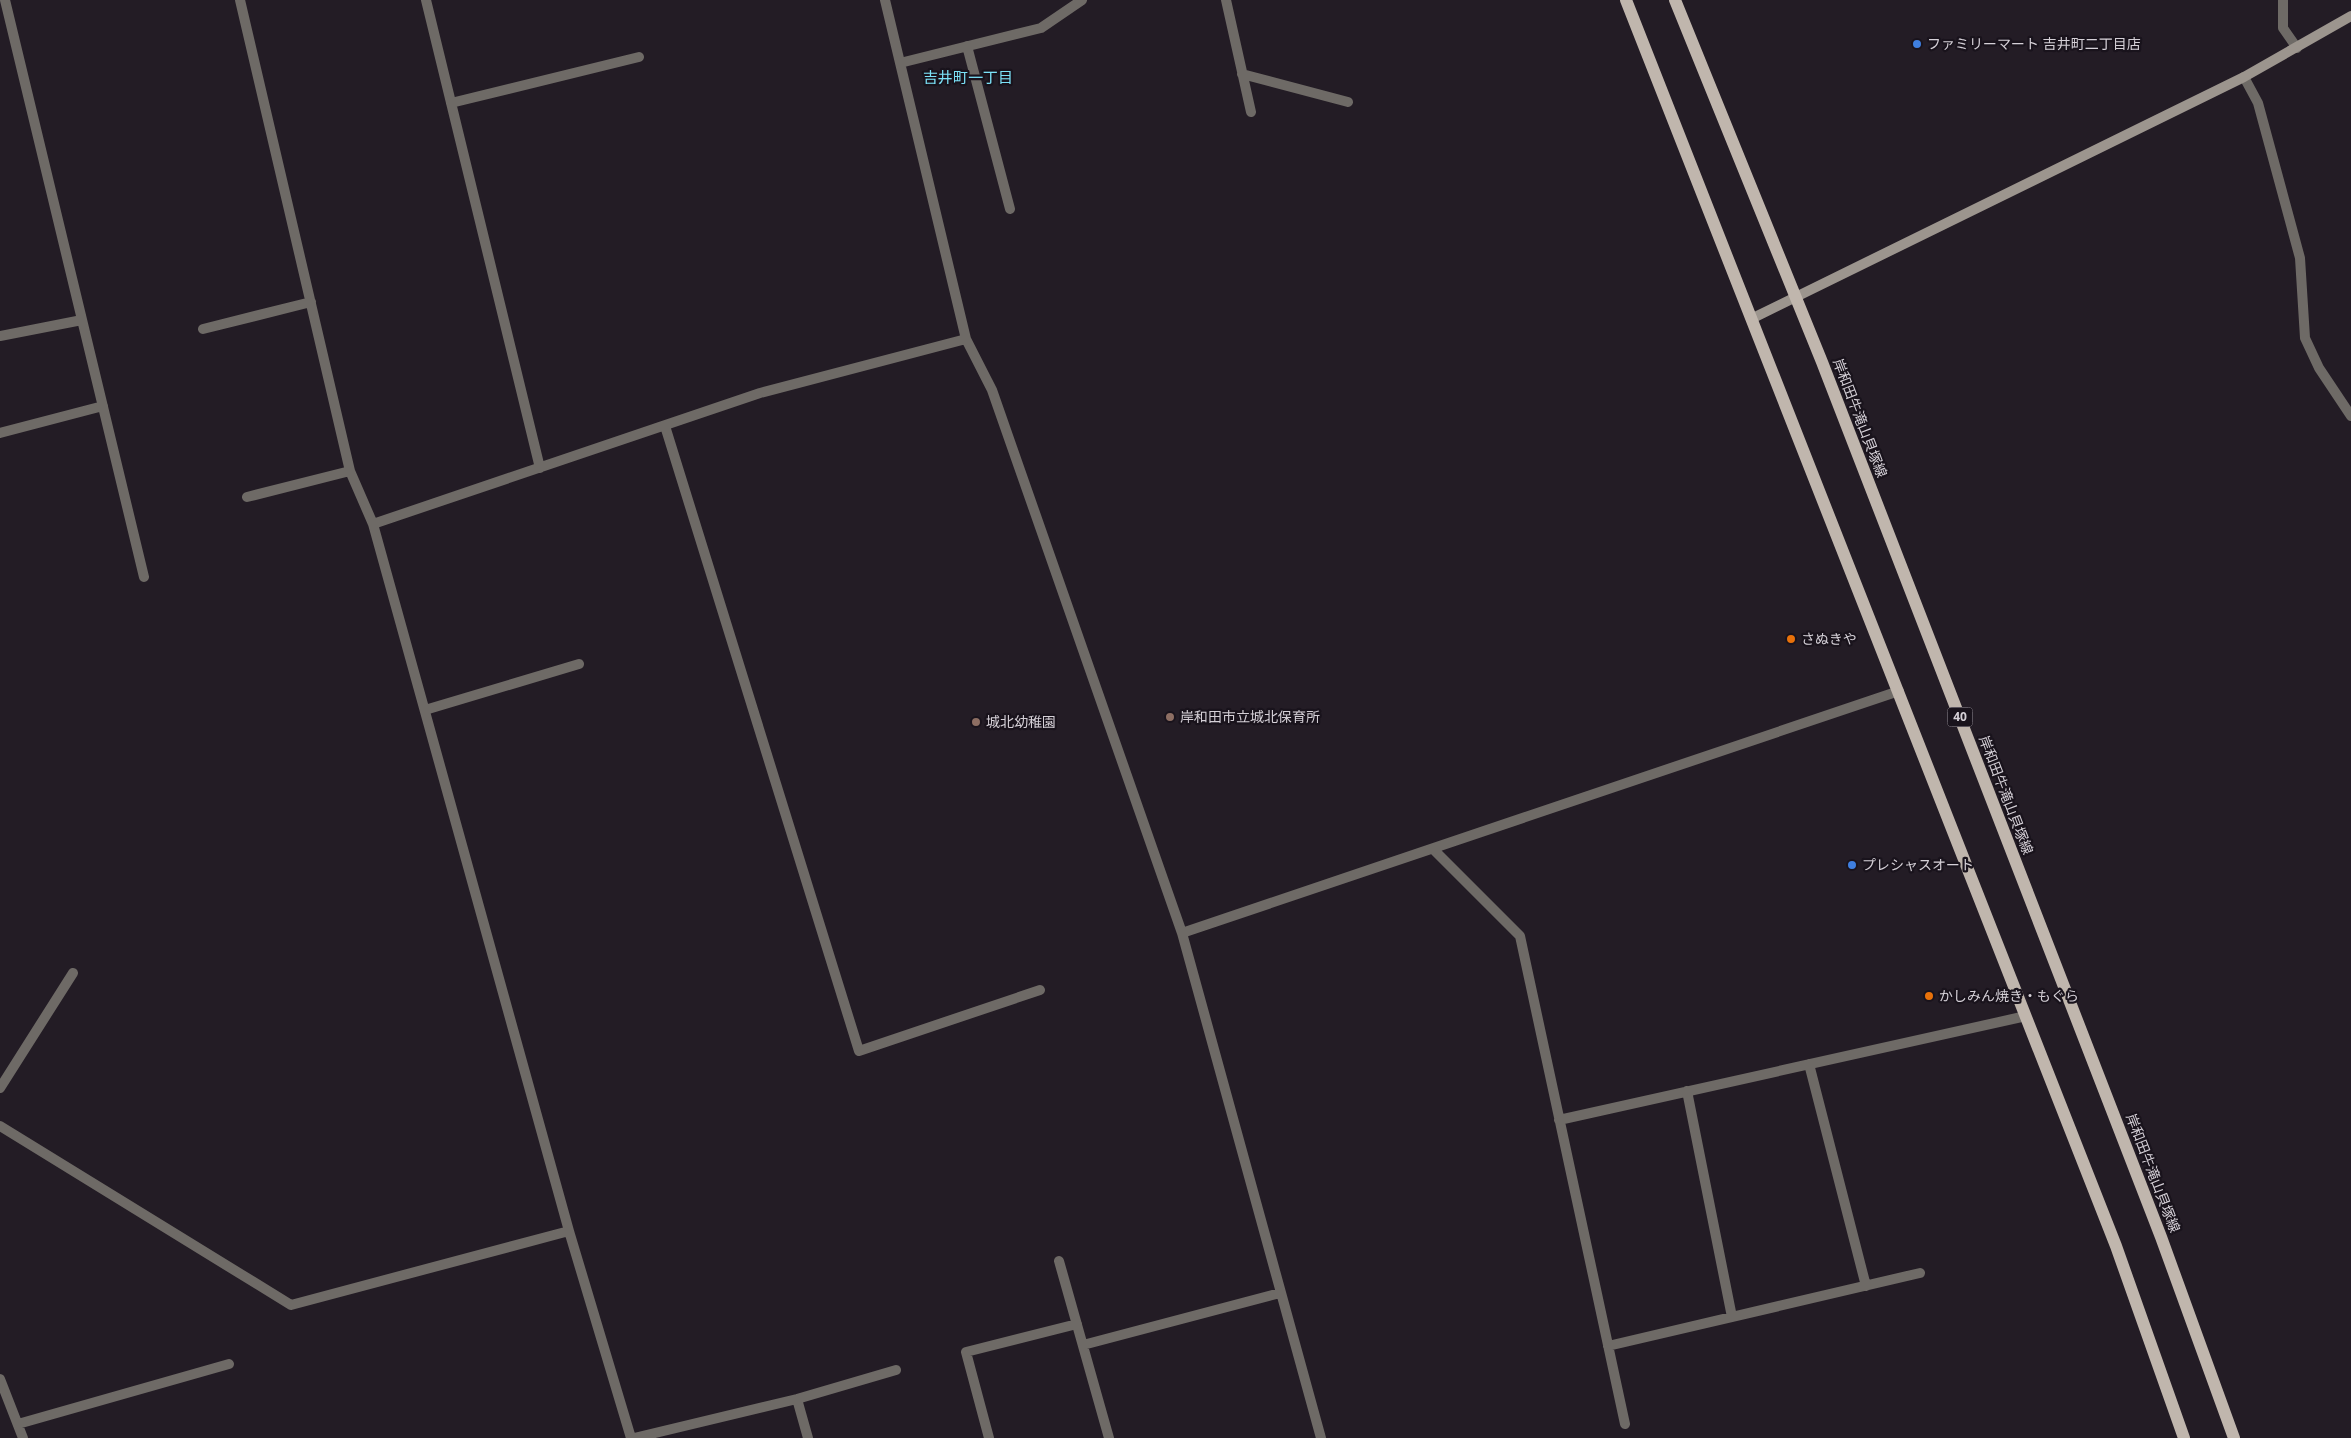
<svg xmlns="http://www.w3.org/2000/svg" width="2351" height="1438" font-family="'Open Sans','Noto Sans JP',sans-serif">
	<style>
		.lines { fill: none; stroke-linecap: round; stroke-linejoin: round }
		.street { stroke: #6e6a66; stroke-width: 10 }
		.secondary { stroke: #9c958e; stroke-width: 10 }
		.primary { stroke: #c0b6ad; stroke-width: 12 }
		.shop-dot { fill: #3f7fe0; stroke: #19131c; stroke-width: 2 }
		.food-dot { fill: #e8710a; stroke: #19131c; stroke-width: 2 }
		.education-dot { fill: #8d6e63; stroke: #19131c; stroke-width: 2 }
		.labels { text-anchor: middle; stroke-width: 4.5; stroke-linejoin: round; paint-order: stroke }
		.shield { fill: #19131c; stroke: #9d979f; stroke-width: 1 }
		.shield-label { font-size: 12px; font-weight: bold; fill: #d5d0d7 }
		.poi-label { font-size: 14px; fill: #d5d0d7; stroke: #19131c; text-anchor: start }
		.street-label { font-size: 14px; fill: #d5d0d7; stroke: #19131c }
		.neighbourhood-label { font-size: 15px; fill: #7ce2f8; stroke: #19131c }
	</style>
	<rect width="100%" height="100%" fill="#231c25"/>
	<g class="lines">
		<!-- street -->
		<path class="street" d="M5 0 144 577
			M240 0 350 471 373 524 569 1231 631 1438
			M426 0 540 468
			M885 0 966 339
			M1226 0 1251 112
			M2283 0V28L2297 48
			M967 46 1010 209
			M900 63 1041 28 1082 0
			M1242 74 1348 102
			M2244 77 2258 103 2300 258 2305 338 2319 368 2351 416
			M451 103 639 57
			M203 329 311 302
			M0 336 82 320
			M665 426 859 1051 1040 990
			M0 433 103 406
			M247 497 350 471
			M373 524 760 393 966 339 992 390 1182 933 1321 1438
			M425 710 579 664
			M1433 849 1520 936 1625 1424
			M1182 933 1899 691
			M1809 1064 1866 1286
			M0 1088 73 973
			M1687 1091 1732 1317
			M1559 1120 2026 1016
			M0 1126 291 1305 569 1231
			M1059 1261 1109 1438
			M1083 1345 1280 1293
			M1608 1346 1920 1273
			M0 1379 23 1438
			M797 1399 808 1438
			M18 1424 229 1364
			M634 1438 797 1399 896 1370
			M989 1438 966 1352 1077 1324"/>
		<!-- secondary -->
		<path class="secondary" d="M1751 319 2244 77 2351 16"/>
		<!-- primary -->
		<path class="primary" d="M1626 0 2116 1246 2184 1438
			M1675 0 1822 362 2161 1237 2234 1438"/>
	</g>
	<!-- markers -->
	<g class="shop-dot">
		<circle cx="1917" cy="44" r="5"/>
		<circle cx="1852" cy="865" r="5"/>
	</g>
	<g class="food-dot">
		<circle cx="1791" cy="639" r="5"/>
		<circle cx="1929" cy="996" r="5"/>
	</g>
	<g class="education-dot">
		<circle cx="1170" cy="717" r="5"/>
		<circle cx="976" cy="722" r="5"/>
	</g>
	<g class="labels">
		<!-- shield labels -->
		<rect class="shield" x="1947.5" y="707.5" width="25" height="19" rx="4"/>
		<g class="shield-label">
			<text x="1960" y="721">40</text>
		</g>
		<!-- poi labels -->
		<g class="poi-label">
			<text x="1927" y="49">ファミリーマート 吉井町二丁目店</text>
			<text x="1801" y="644">さぬきや</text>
			<text x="1180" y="722">岸和田市立城北保育所</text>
			<text x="986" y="727">城北幼稚園</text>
			<text x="1862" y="870">プレシャスオート</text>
			<text x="1939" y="1001">かしみん焼き・もぐら</text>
		</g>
		<!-- street labels -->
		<g class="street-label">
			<text transform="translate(1860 418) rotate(69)" y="5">岸和田牛滝山貝塚線</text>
			<text transform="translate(2006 795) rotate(69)" y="5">岸和田牛滝山貝塚線</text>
			<text transform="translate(2153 1173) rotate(69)" y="5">岸和田牛滝山貝塚線</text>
		</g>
		<!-- neighbourhood labels -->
		<g class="neighbourhood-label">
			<text x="968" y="83">吉井町一丁目</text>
		</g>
	</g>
</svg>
